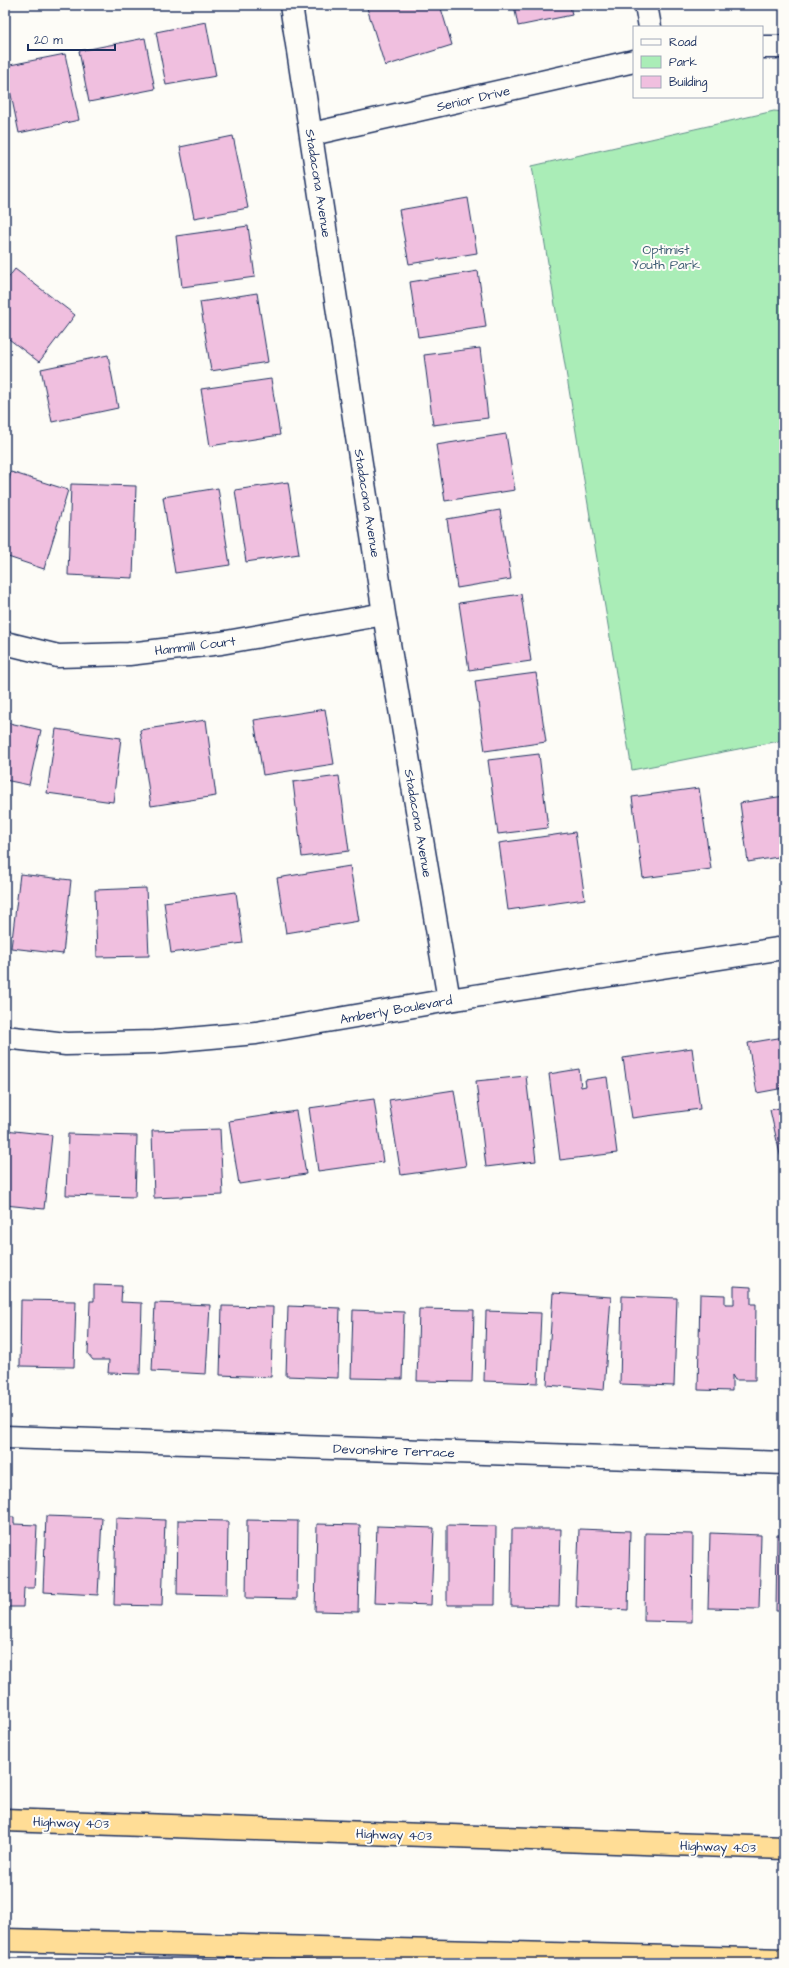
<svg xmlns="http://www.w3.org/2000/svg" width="789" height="1968" font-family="'Architects Daughter',sans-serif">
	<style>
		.green { fill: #aaedb7; stroke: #628e8a }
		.building { fill: #f0bfdf; stroke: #1b2f5e }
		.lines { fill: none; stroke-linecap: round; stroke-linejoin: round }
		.minor-casing { stroke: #1b2f5e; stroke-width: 25 }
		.motorway-casing { stroke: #1b2f5e; stroke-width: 25 }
		.minor { stroke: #fdfcf7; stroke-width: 22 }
		.motorway { stroke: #ffdd96; stroke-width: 22 }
		.labels { text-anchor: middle; stroke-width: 4; stroke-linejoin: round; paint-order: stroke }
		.street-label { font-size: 13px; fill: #1b2f5e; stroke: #fdfcf7 }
		.park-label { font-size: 13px; fill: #3f5e74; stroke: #fdfcf7 }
	</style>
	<rect width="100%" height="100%" fill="#fdfcf7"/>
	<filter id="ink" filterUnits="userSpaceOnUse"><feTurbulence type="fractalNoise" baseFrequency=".025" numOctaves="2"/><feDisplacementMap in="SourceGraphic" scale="8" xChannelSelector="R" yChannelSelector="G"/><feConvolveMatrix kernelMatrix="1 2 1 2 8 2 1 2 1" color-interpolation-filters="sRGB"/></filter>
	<g filter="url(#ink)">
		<!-- green -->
		<path class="green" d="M774 111 784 112V740L632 770 532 166Z"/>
		<!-- building -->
		<path class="building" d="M375 5H440L452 45 385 66 367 8Z
			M514 5H570L572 15 518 26Z
			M206 22 216 76 166 85 156 32Z
			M145 38 155 89 89 102 79 51Z
			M65 54 79 120 19 133 5 66Z
			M233 136 248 208 194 218 180 147Z
			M468 198 477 253 409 264 399 210Z
			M248 226 255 277 182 287 176 236Z
			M15 269 75 315 39 362 5 336V282Z
			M478 271 486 327 418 337 410 282Z
			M257 293 268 362 211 371 200 302Z
			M480 348 488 418 433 425 424 355Z
			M108 355 118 408 52 422 41 369Z
			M271 379 280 435 210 446 201 389Z
			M506 434 515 490 445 501 436 445Z
			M11 472 68 490 44 569 5 556V493Z
			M288 482 299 554 246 562 235 490Z
			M71 484 136 486 133 578 68 575Z
			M218 488 230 565 175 573 163 497Z
			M500 510 511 579 457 588 447 519Z
			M521 594 531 661 469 670 459 603Z
			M536 673 546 742 485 751 475 681Z
			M325 709 334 764 263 775 254 720Z
			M206 720 216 796 151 806 140 730Z
			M5 722 41 730 29 785 5 780Z
			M56 729 121 738 113 802 47 793Z
			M539 754 548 828 498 834 488 760Z
			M339 776 349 851 302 857 293 782Z
			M699 788 711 869 643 878 632 797Z
			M784 796V856L748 862 740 803Z
			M575 832 585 899 508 910 499 843Z
			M350 866 359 921 286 933 277 878Z
			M20 874 71 880 63 954 11 948Z
			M146 888 149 956 97 957 95 890Z
			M236 892 243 943 171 953 164 902Z
			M784 1037V1088L757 1093 748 1043Z
			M692 1048 700 1109 632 1118 623 1058Z
			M579 1069 581 1087 586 1086 585 1080 607 1077 617 1153 560 1160 549 1074Z
			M526 1076 536 1161 486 1167 476 1081Z
			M454 1090 466 1166 401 1175 389 1100Z
			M374 1099 383 1162 318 1171 309 1108Z
			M784 1107V1172L770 1110Z
			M296 1111 306 1174 239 1184 229 1121Z
			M220 1129 223 1195 154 1198 152 1131Z
			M5 1130 52 1135 44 1209 5 1205Z
			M68 1134 137 1136 135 1197 66 1195Z
			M94 1285 122 1286 121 1302 142 1303 140 1374 108 1373 109 1360H93L88 1354 90 1301H94Z
			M734 1286 751 1287V1304H756L755 1380H735L732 1375V1391L698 1390 700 1294 725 1295V1304H734Z
			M553 1293 611 1297 604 1390 547 1385Z
			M622 1296 677 1298 674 1386 620 1384Z
			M5 1300H7L5 1366Z
			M21 1300 76 1301 74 1367 20 1366Z
			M155 1303 210 1305 206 1374 152 1371Z
			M222 1306 273 1307 271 1377 220 1375Z
			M288 1306 340 1308 338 1378 286 1376Z
			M419 1309 474 1310 472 1382 417 1381Z
			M353 1310 404 1312 402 1379 351 1378Z
			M486 1311 541 1313 538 1383 484 1381Z
			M46 1516 102 1518 98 1595 43 1592Z
			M5 1517H14V1524L37 1525 34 1588H24L23 1607H5Z
			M116 1518 165 1520 162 1606 114 1605Z
			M178 1520 228 1521 227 1595 177 1594Z
			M247 1520 298 1521 297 1599 246 1598Z
			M317 1524 360 1525 358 1612 315 1611Z
			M447 1525 496 1526 495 1605H447Z
			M377 1526 434 1528 431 1605 374 1603Z
			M512 1529H561L559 1607 511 1606Z
			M579 1529 630 1531 628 1610 576 1607Z
			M645 1533 693 1534 692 1622 644 1621Z
			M710 1533 761 1535 759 1609 708 1608Z
			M777 1535H784V1611H776Z"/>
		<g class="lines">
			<!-- minor casing -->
			<g class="minor-casing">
				<path id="minor" d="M291 5 384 614 449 1000
					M646 5 650 27
					M762 47H784
					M312 134 634 61
					M5 643 58 656 129 654 221 643 384 614
					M5 1037 66 1044 155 1042 256 1033 449 1000 784 948
					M5 1437 784 1463"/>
			</g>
			<!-- motorway casing -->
			<g class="motorway-casing">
				<path id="motorway" d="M5 1820 784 1848
					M5 1940 784 1960"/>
			</g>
			<!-- minor -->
			<use href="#minor" class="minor"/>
			<!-- motorway -->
			<use href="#motorway" class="motorway"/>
		</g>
	</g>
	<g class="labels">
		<!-- street labels -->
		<g class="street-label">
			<text transform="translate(473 98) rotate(-13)" y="5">Senior Drive</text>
			<text transform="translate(319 183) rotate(81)" y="5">Stadacona Avenue</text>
			<text transform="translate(368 503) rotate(81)" y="5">Stadacona Avenue</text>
			<text transform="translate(195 645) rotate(-7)" y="5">Hammill Court</text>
			<text transform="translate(419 823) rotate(80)" y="5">Stadacona Avenue</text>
			<text transform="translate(396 1009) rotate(-10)" y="5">Amberly Boulevard</text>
			<text transform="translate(394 1450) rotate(2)" y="5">Devonshire Terrace</text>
			<text transform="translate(71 1822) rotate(2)" y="5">Highway 403</text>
			<text transform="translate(394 1834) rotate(2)" y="5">Highway 403</text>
			<text transform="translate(718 1846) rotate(2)" y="5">Highway 403</text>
		</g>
		<!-- park labels -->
		<g class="park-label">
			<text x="666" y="254">Optimist<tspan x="666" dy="15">Youth Park</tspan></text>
		</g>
	</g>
	<!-- margin -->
	<rect width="789" height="1968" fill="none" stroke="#fdfcf7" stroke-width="20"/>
	<rect x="10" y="10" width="769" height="1948" fill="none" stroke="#1b2f5e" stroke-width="1.5" filter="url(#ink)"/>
	<!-- legend -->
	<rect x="633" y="26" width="130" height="72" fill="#fdfcf7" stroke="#a3aaba"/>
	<rect x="641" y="39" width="20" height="6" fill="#fdfcf7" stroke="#a3aaba"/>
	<text x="669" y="46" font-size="12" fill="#1b2f5e">Road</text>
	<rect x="641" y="56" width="20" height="12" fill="#aaedb7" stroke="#a3aaba"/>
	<text x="669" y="66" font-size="12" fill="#1b2f5e">Park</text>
	<rect x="641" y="76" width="20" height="12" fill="#f0bfdf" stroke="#a3aaba"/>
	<text x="669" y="86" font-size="12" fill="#1b2f5e">Building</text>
	<!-- scale -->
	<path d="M28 44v6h87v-6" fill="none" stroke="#1b2f5e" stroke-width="2"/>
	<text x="34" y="44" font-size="12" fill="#1b2f5e" stroke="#fdfcf7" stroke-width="3" paint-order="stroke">20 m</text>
</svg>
